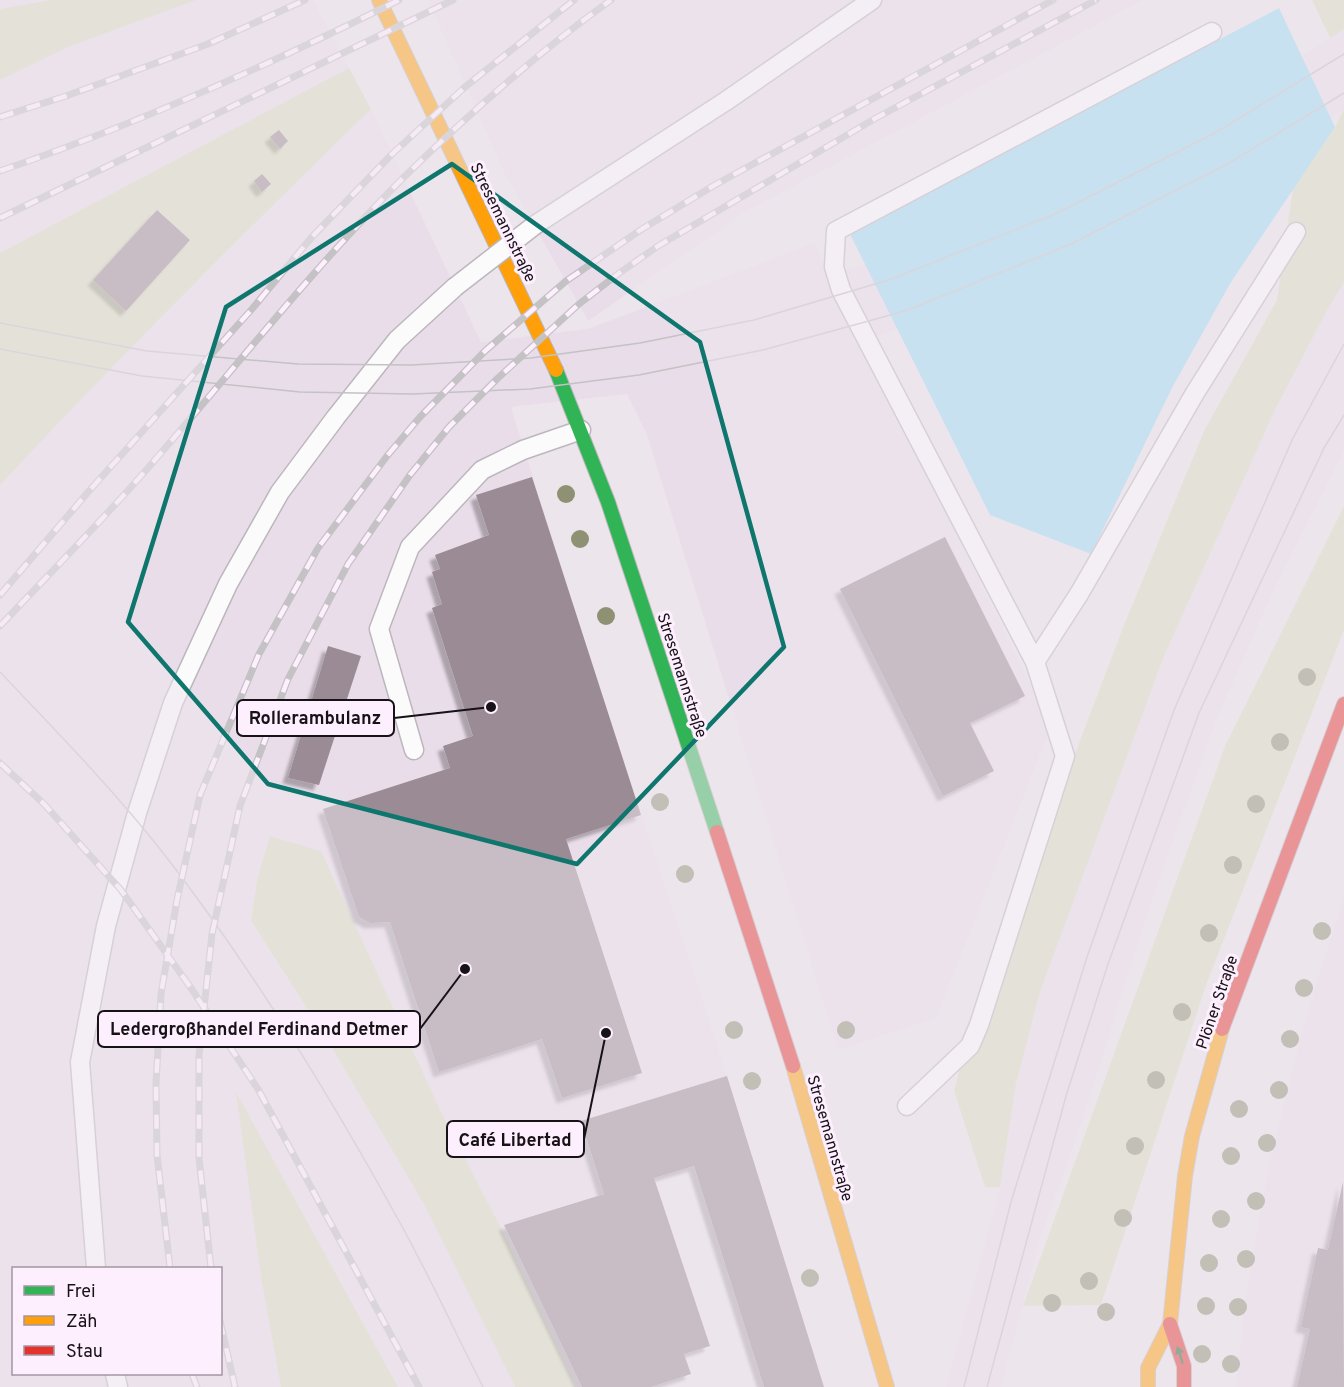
<svg xmlns="http://www.w3.org/2000/svg" width="1344" height="1387" font-family="Overpass,sans-serif">
	<style>
		.built { fill: #eaddea; fill-rule: evenodd }
		.green { fill: #dadebf }
		.water { fill: #9adbf3 }
		.building { fill: #9b8b95; filter: url(#shadow) }
		.lines { fill: none; stroke-linecap: round; stroke-linejoin: round }
		.lane-casing { stroke: #bcb7bc; stroke-width: 21 }
		.fast-casing { stroke: #bcb7bc; stroke-width: 16 }
		.slow-casing { stroke: #bcb7bc; stroke-width: 16 }
		.jam-casing { stroke: #bcb7bc; stroke-width: 16 }
		.lane { stroke: #fcfbfc; stroke-width: 18 }
		.fast { stroke: #30b455; stroke-width: 14 }
		.slow { stroke: #ff9f0a; stroke-width: 14 }
		.jam { stroke: #e5322d; stroke-width: 14 }
		.tram { stroke: #c4c2c4; stroke-width: 1.5 }
		.rail-casing { stroke: #c4c2c4; stroke-width: 7 }
		.rail { stroke: #feeffe; stroke-width: 4.5; stroke-dasharray: 14; stroke-linecap: butt }
		.lane-bridge-casing { stroke: #bcb7bc; stroke-width: 21; stroke-linecap: butt }
		.lane-bridge { stroke: #fcfbfc; stroke-width: 18 }
		.tree { fill: #8f9174 }
		.oneway { fill: #246336 }
		.marked { fill: none; stroke: #0f766e; stroke-width: 4.5; stroke-linejoin: round }
		.labels { text-anchor: middle; stroke-width: 6; stroke-linejoin: round; paint-order: stroke }
		.street-label { font-size: 16px; fill: #171217; stroke: #feeffe }
		.leader { fill: none; stroke: #171217; stroke-width: 2 }
		.callout-dot { fill: #171217; stroke: #feeffe; stroke-width: 2 }
		.callout { fill: #feeffe; stroke: #171217; stroke-width: 2 }
		.callout-label { font-size: 18px; text-anchor: middle; font-weight: bold; fill: #171217 }
	</style>
	<defs>
		<filter id="shadow"><feDropShadow dx="-5.5" dy="5.5" stdDeviation="1.5" flood-color="#0004"/></filter>
	</defs>
	<rect width="100%" height="100%" fill="#ece6ec"/>
	<!-- built -->
	<path class="built" d="M0 0H313L371 109 481 342 593 328V327L814 243 830 275 893 257 1263 81 1344 29V110L1239 174 958 309 862 341 1051 727 936 1018 838 1050 647 435 627 394 511 407 579 623 722 1060 748 1148 500 1226 441 1112 270 837 257 880 251 922 328 1041 425 1206 515 1387H0ZM14 1268H220V1374H14Z
		M428 0H1143L747 211 588 321 503 170Z
		M1344 282V451L1273 591 1216 721 1151 903 1078 1133 1040 1239 1001 1387H946L1000 1187 1016 1084 1040 991 1164 656 1274 412 1326 312Z
		M1344 897V1387H1236L1245 1301 1267 1174 1303 1026Z"/>
	<!-- green -->
	<path class="green" d="M52 0H196L68 47 0 80V9Z
		M1312 0H1344V29L1330 38Z
		M349 68 371 109C245 232 120 356 0 485V253Z
		M1344 109V282L1326 312 1274 412 1164 656 1040 992 1016 1084 1000 1187H985L954 1091 970 1030 1122 630 1204 431 1277 300 1293 187 1335 127Z
		M1344 506V630L1205 988 1101 1305 1023 1306 1225 746Z
		M270 836 321 851 441 1112 500 1226 576 1387H515L425 1206 328 1041 251 921 257 880Z
		M236 1092 398 1387H281L261 1277Z"/>
	<!-- water -->
	<path class="water" d="M1279 8 1335 127 1231 282 1173 386 1091 554 990 515 850 234Z"/>
	<!-- building -->
	<path class="building" d="M279 130 288 141 280 149 270 137Z
		M262 174 271 184 262 192 254 181Z
		M157 210 190 240 126 311 93 280Z
		M532 477 641 815 566 839 642 1073 562 1098 542 1039 439 1072 390 922 370 923 359 917 323 809 450 768 443 746 473 736 432 608 442 604 432 572 440 569 435 555 489 535 476 495Z
		M945 537 1025 696 970 723 994 771 943 796 840 589Z
		M328 646 361 656 319 785 288 778Z
		M727 1076 824 1387H764L694 1166 654 1178 710 1346 684 1354 691 1374 651 1387H582L504 1225 604 1194 581 1121Z
		M1343 1182 1344 1387H1297L1310 1329 1301 1327 1318 1248 1328 1250Z"/>
	<g class="lines">
		<!-- lane casing -->
		<g class="lane-casing">
			<path id="lane" d="M535 225 726 101 872 0
				M1035 662 841 290 834 267 836 231 1212 32
				M414 750 379 629 410 547 482 470 523 450 581 430
				M907 1106 970 1046 979 1025 1065 756 1035 662 1079 594 1195 393 1296 232
				M96 1268 80 1062 106 926 137 813 173 703 228 584 280 492 336 417 397 340 455 287
				M115 1374 118 1387"/>
		</g>
		<!-- fast casing -->
		<g class="fast-casing">
			<path id="fast" d="M556 370 608 502 717 832"/>
		</g>
		<!-- slow casing -->
		<g class="slow-casing">
			<path id="slow" d="M379 0 556 370
				M793 1066 887 1387
				M1148 1387V1368L1170 1324 1185 1176 1192 1136 1222 1029"/>
		</g>
		<!-- jam casing -->
		<g class="jam-casing">
			<path id="jam" d="M717 832 793 1066
				M1222 1029 1344 704
				M1170 1324 1184 1366V1387"/>
		</g>
		<!-- lane -->
		<use href="#lane" class="lane"/>
		<!-- fast -->
		<use href="#fast" class="fast"/>
		<!-- slow -->
		<use href="#slow" class="slow"/>
		<!-- jam -->
		<use href="#jam" class="jam"/>
		<!-- tram -->
		<path class="tram" d="M0 323 147 351 298 364 412 365 531 358 640 343 754 320 892 279 1055 214 1215 133 1344 54
			M0 349 142 376 300 392 413 394 530 389 639 375 763 350 905 311 1069 245 1231 162 1344 93
			M0 672C56 731 114 790 164 854 253 969 329 1094 399 1221 429 1275 455 1332 483 1387
			M964 1387 1011 1202 1045 1092 1087 957 1174 710 1293 438 1344 344
			M987 1387 1066 1096 1108 964 1199 713 1324 448 1344 415"/>
		<!-- rail casing -->
		<g class="rail-casing">
			<path id="rail" d="M0 117 66 96 208 44 305 0
				M0 171C137 124 269 65 399 0
				M0 218 453 0
				M0 595 89 491 252 309 311 238 392 154 465 87 574 0
				M0 626C47 576 95 528 140 477 228 377 310 271 404 177 469 114 537 53 611 0
				M0 763 44 804 121 890 191 988 258 1089 419 1387
				M170 1268 157 1155 156 1084 161 994 177 900 200 795 259 654 318 548 387 456 420 417 485 351 566 281 642 229 713 186 1053 0
				M211 1268 199 1158V1055L212 934 240 806 288 679 348 564 410 475 449 427 498 378 579 304 618 274 658 246 876 118 1096 0
				M220 1321 235 1387
				M192 1374 197 1387"/>
		</g>
		<!-- rail -->
		<use href="#rail" class="rail"/>
		<!-- lane-bridge casing -->
		<g class="lane-bridge-casing">
			<path id="lane-bridge" d="M455 287 535 225"/>
		</g>
		<!-- lane-bridge -->
		<use href="#lane-bridge" class="lane-bridge"/>
	</g>
	<!-- trees -->
	<g class="tree">
		<circle cx="566" cy="494" r="9"/>
		<circle cx="580" cy="539" r="9"/>
		<circle cx="606" cy="616" r="9"/>
		<circle cx="1307" cy="677" r="9"/>
		<circle cx="1280" cy="742" r="9"/>
		<circle cx="660" cy="802" r="9"/>
		<circle cx="1256" cy="804" r="9"/>
		<circle cx="1233" cy="865" r="9"/>
		<circle cx="685" cy="874" r="9"/>
		<circle cx="1322" cy="931" r="9"/>
		<circle cx="1209" cy="933" r="9"/>
		<circle cx="1304" cy="988" r="9"/>
		<circle cx="1182" cy="1012" r="9"/>
		<circle cx="734" cy="1030" r="9"/>
		<circle cx="846" cy="1030" r="9"/>
		<circle cx="1290" cy="1039" r="9"/>
		<circle cx="1156" cy="1080" r="9"/>
		<circle cx="752" cy="1081" r="9"/>
		<circle cx="1279" cy="1090" r="9"/>
		<circle cx="1239" cy="1109" r="9"/>
		<circle cx="1267" cy="1143" r="9"/>
		<circle cx="1135" cy="1146" r="9"/>
		<circle cx="1231" cy="1156" r="9"/>
		<circle cx="1256" cy="1201" r="9"/>
		<circle cx="1123" cy="1218" r="9"/>
		<circle cx="1221" cy="1219" r="9"/>
		<circle cx="1246" cy="1259" r="9"/>
		<circle cx="1209" cy="1263" r="9"/>
		<circle cx="810" cy="1278" r="9"/>
		<circle cx="1089" cy="1281" r="9"/>
		<circle cx="1052" cy="1303" r="9"/>
		<circle cx="1206" cy="1306" r="9"/>
		<circle cx="1238" cy="1307" r="9"/>
		<circle cx="1106" cy="1312" r="9"/>
		<circle cx="1202" cy="1354" r="9"/>
		<circle cx="1231" cy="1364" r="9"/>
	</g>
	<!-- one-way arrows -->
	<defs><path id="oneway-solid" d="M-6-.8H1V-3.2L6.5 0L1 3.2V.8H-6Z" transform="scale(1.5)"/></defs>
	<use class="oneway" href="#oneway-solid" transform="translate(1180 1355) rotate(-108)"/>
	<!-- marked area -->
	<path d="M0 0H1344V1387H0ZM452 164 700 342 784 647 577 864 268 784 128 622 226 307Z" fill="#ece6ec" fill-opacity=".55" fill-rule="evenodd"/>
	<path class="marked" d="M452 164 700 342 784 647 577 864 268 784 128 622 226 307Z"/>
	<g class="labels">
		<!-- street labels -->
		<g class="street-label">
			<text transform="translate(504 222) rotate(64)" y="6">Stresemannstraße</text>
			<text transform="translate(683 675) rotate(72)" y="6">Stresemannstraße</text>
			<text transform="translate(1216 1002) rotate(-71)" y="6">Plöner Straße</text>
			<text transform="translate(831 1138) rotate(74)" y="6">Stresemannstraße</text>
		</g>
	</g>
	<!-- callouts -->
	<path class="leader" d="M491 707L394 718M465 969L420 1029M606 1033L584 1139"/>
	<g class="callout-dot">
		<circle cx="491" cy="707" r="6"/>
		<circle cx="465" cy="969" r="6"/>
		<circle cx="606" cy="1033" r="6"/>
	</g>
	<g class="callout">
		<rect x="237" y="700" width="157" height="36" rx="6"/>
		<rect x="98" y="1011" width="322" height="36" rx="6"/>
		<rect x="447" y="1121" width="137" height="36" rx="6"/>
	</g>
	<g class="callout-label">
		<text x="315" y="724">Rollerambulanz</text>
		<text x="259" y="1035">Ledergroßhandel Ferdinand Detmer</text>
		<text x="515" y="1146">Café Libertad</text>
	</g>
	<!-- legend -->
	<rect x="12" y="1267" width="210" height="108" fill="#feeffe" stroke="#a297a2" stroke-width="1.5"/>
	<rect x="24" y="1286" width="30" height="9" fill="#30b455" stroke="#a297a2" stroke-width="1.5"/>
	<text x="66" y="1297" font-size="18" fill="#171217">Frei</text>
	<rect x="24" y="1316" width="30" height="9" fill="#ff9f0a" stroke="#a297a2" stroke-width="1.5"/>
	<text x="66" y="1327" font-size="18" fill="#171217">Zäh</text>
	<rect x="24" y="1346" width="30" height="9" fill="#e5322d" stroke="#a297a2" stroke-width="1.5"/>
	<text x="66" y="1357" font-size="18" fill="#171217">Stau</text>
</svg>
